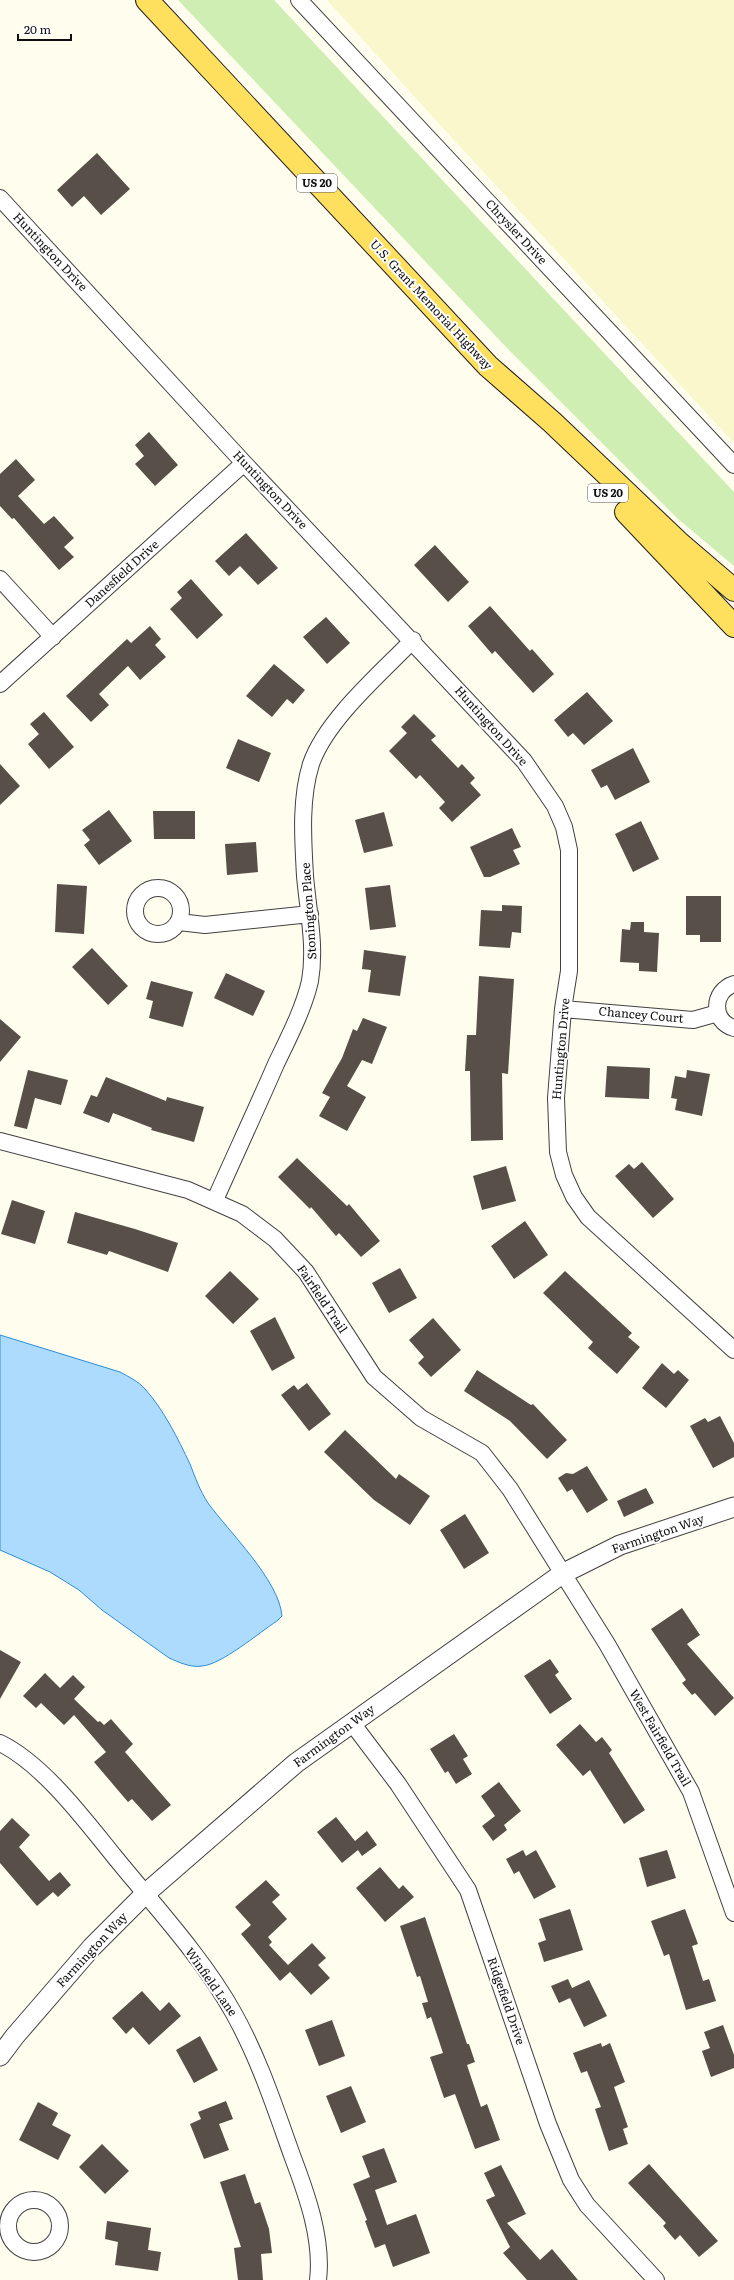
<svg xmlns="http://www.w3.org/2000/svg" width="734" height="2280" font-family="Literata,serif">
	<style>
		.farmland { fill: #f9f7cb }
		.green { fill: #cfeeb3 }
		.water { fill: #acdbfd; stroke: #2b8ddc }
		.building { fill: #584f49 }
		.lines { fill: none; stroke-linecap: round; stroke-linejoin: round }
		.minor-casing { stroke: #414141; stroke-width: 18 }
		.tertiary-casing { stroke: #414141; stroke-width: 21 }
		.primary-casing { stroke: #1f1f1f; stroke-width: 24 }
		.minor { stroke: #fff; stroke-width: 16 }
		.tertiary { stroke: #fff; stroke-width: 19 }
		.primary { stroke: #ffdf5e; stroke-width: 22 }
		.labels { text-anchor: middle; stroke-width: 4; stroke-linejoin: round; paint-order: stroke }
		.shield { fill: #fff; stroke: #565656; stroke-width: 1 }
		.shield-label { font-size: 11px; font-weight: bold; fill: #0e0e0e }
		.street-label { font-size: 12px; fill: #0e0e0e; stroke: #fff }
	</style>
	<rect width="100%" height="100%" fill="#fffdee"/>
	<!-- farmland -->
	<path class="farmland" d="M327 0H734V443L442 127Z"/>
	<!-- green -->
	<path class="green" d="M178 0H274L734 492V566L677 518 508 349Z"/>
	<!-- water -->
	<path class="water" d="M0 1335 120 1372C129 1377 138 1381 145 1389 164 1410 178 1439 190 1464 195 1477 200 1491 208 1503 229 1532 279 1580 282 1616L277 1621C260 1632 221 1665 202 1666 191 1668 178 1662 169 1658L102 1610 79 1590 50 1572 0 1550Z"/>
	<!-- building -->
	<path class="building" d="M97 153 130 189 101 215 84 196 72 207 57 190Z
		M149 432 178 465 155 486 135 464 144 456 135 445Z
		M16 459 35 480 18 496 44 524 54 516 74 538 64 547 74 557 59 570 14 518 12 519 0 506V474Z
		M246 533 278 568 258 585 240 566 229 576 215 561Z
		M435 545 469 582 448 602 414 565Z
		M191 579 223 615 197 639 170 609 182 598 177 592Z
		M490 606 530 651 532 649 554 674 533 693 495 651 492 654 468 626Z
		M326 617 350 643 327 664 303 637Z
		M150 626 161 639 155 645 166 657 140 680 128 666 99 694 109 705 91 722 66 696 127 639 131 643Z
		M274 664 305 690 293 704 287 699 272 717 246 696Z
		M587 692 613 721 584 745 573 733 568 737 554 720Z
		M44 712 74 747 49 769 28 744 39 734 30 724Z
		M414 714 436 736 431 740 458 768 462 764 475 778 470 783 481 795 452 822 439 808 445 802 420 775 416 779 389 751 407 733 401 727Z
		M238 739 271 753 259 782 226 768Z
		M633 748 650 782 615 800 607 785 601 788 591 770Z
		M0 764 20 786 0 805Z
		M109 810 132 841 99 865 84 845 90 840 82 830Z
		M153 811H195V839H154Z
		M384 812 393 846 364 853 355 820Z
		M641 821 659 859 633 872 615 834Z
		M512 828 521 847 513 850 520 864 490 877H484L470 847Z
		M256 842 258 872 227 875 225 844Z
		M57 884 87 886 84 934 55 932Z
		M390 885 396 927 370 930 365 888Z
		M686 896H721V942H700V935H686Z
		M502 905 522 906 521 933 512 932 510 948 479 946 481 910 502 911Z
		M631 922H644V932L659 933 657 972 639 971V963L620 962 622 929 630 930Z
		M92 948 128 986 108 1005 72 967Z
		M364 950 406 956 400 996 368 992 371 970 362 969Z
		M226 973 265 991 253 1016 214 998Z
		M479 976 514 979 508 1074 502 1073 503 1140 471 1141 470 1071H465L467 1035H476Z
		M151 981 193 992 183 1027 149 1018 153 1001 146 999Z
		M363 1018 387 1027 372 1064 362 1060 347 1086 366 1097 347 1131 319 1116 330 1097 322 1093 342 1058 353 1029 357 1031Z
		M0 1019 21 1037 0 1062Z
		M607 1066 650 1068 649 1099 605 1097Z
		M28 1070 68 1080 61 1105 35 1098 27 1129 14 1126Z
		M687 1070 710 1074 702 1116 675 1110 677 1099 671 1098 675 1076 686 1078Z
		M106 1077 166 1101 167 1097 204 1107 194 1142 151 1130 152 1128 113 1113 109 1123 83 1113 91 1095 97 1097Z
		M297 1158 347 1206 349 1204 380 1241 361 1257 339 1233 336 1236 311 1207 310 1209 278 1177Z
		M642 1162 674 1199 653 1218 615 1176 629 1164 634 1169Z
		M506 1166 516 1201 482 1210 473 1176Z
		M12 1200 45 1211 35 1244 1 1234Z
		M75 1212 135 1229 178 1243 168 1272 109 1251 107 1255 67 1243Z
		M525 1221 548 1255 514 1279 491 1246Z
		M400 1268 417 1298 389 1313 372 1283Z
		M230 1271 259 1299 233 1324 205 1296Z
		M565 1271 632 1333 628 1337 640 1347 617 1374 588 1348 593 1342 543 1293Z
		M275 1317 295 1358 272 1371 250 1331Z
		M433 1318 461 1350 431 1377 418 1363 424 1357 409 1340Z
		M662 1363 674 1374 678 1370 689 1380 666 1408 642 1388Z
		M477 1370 531 1405 533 1404 567 1440 547 1459 510 1421 464 1391Z
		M307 1383 331 1414 309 1431 281 1395 294 1385 298 1390Z
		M720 1416 734 1443V1457L713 1468 690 1426 705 1418 708 1422Z
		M345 1430 396 1479 399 1474 430 1496 410 1525 374 1500 324 1452Z
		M587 1466 608 1500 587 1513 572 1489 567 1492 558 1478 566 1473 573 1474Z
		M646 1488 654 1503 624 1517 617 1501Z
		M465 1514 489 1553 464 1569 440 1530Z
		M682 1608 700 1635 687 1644 734 1698 715 1716 695 1693 692 1695 682 1683 686 1680 651 1629Z
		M0 1650 21 1662 0 1699Z
		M550 1659 559 1672 555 1675 572 1699 550 1714 524 1676Z
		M45 1673 60 1688 73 1675 85 1687 74 1699 98 1722 100 1721 104 1725 111 1719 133 1744 125 1752 171 1805 152 1821 132 1799 128 1802 94 1762 106 1752 74 1715 64 1725 41 1703 36 1708 23 1696Z
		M580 1724 596 1742 602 1737 612 1750 609 1753 645 1810 624 1824 590 1770 583 1776 556 1745Z
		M454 1734 468 1756 463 1759 472 1774 456 1784 448 1771 445 1773 430 1749Z
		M499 1782 521 1811 504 1825 507 1830 493 1841 482 1826 495 1816 481 1796Z
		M336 1817 355 1841 367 1831 377 1845 362 1856 358 1850 342 1863 317 1832Z
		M12 1818 30 1835 19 1847 49 1881 60 1872 71 1885 58 1897 53 1892 37 1906 0 1863V1831Z
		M523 1850 526 1856 536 1850 556 1887 534 1899 519 1871 514 1874 506 1859Z
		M667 1850 676 1878 647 1887 639 1858Z
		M380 1867 399 1889 403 1885 414 1897 385 1922 356 1888Z
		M266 1880 280 1895 272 1902 287 1919 268 1937 272 1942 269 1945 288 1965 312 1943 326 1958 318 1965 330 1978 311 1995 290 1972 280 1981 241 1934 251 1925 235 1907Z
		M570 1909 583 1950 544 1962 538 1943 546 1940 539 1919Z
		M685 1909 698 1944 692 1946 703 1981 709 1979 716 2001 686 2010 669 1954 664 1956 651 1921Z
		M425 1917 467 2044H469L475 2062 467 2065 481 2107 487 2104 500 2140 475 2149 455 2094 444 2098 430 2057 443 2053 431 2017 427 2019 422 2003 428 2002 420 1976 417 1977 400 1926Z
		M568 1979 572 1988 589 1980 607 2016 584 2027 570 1998 559 2003 551 1986Z
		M142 1991 160 2011 169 2002 181 2016 149 2045 133 2027 126 2034 112 2018Z
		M332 2020 345 2056 319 2066 305 2030Z
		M723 2025 734 2055V2068L711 2077 702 2051 710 2048 704 2032Z
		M200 2036 218 2070 194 2083 176 2050Z
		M601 2043 602 2047 610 2043 625 2082 614 2087 628 2127 623 2129 628 2144 609 2151 595 2109 601 2107 587 2071 581 2073 573 2053Z
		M351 2086 366 2122 341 2133 326 2096Z
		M226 2101 233 2119 219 2124 229 2150 204 2159 190 2124 201 2119 198 2112Z
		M38 2102 58 2113 52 2125 71 2135 58 2160 19 2140Z
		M102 2144 129 2171 105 2194 79 2167Z
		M384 2148 397 2182 375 2190 387 2225 416 2214 430 2253 393 2267 385 2244 375 2248 365 2221 367 2220 353 2184 370 2177 362 2156Z
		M649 2164 718 2241 699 2257 680 2235 675 2240 663 2226 666 2223 628 2183Z
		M501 2165 526 2214 507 2223 540 2260 552 2249 578 2280H527L503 2253 510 2247 486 2200 495 2196 484 2173Z
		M245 2174 255 2204 260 2202 269 2229 272 2253 261 2254 263 2280H238L234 2248 241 2247 220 2182Z
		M107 2221 151 2228 148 2250 161 2252 158 2271 115 2265 118 2242 105 2239Z"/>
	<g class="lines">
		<!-- minor casing -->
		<g class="minor-casing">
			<path id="minor" d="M299 0 734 465
				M0 198 244 463 524 761 555 806 564 827 569 850V971L563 1009 556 1098 558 1152 564 1175 574 1197 588 1217 734 1350
				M0 579 53 637
				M0 684 244 463
				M135 911a23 23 0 1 1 46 0a23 23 0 1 1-46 0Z
				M179 922 205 925 310 914
				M734 984C712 991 711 1021 734 1028
				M563 1009 693 1020 718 1013
				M0 1141 188 1190 242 1214 275 1239 306 1272 374 1377 421 1418 482 1453 510 1489 607 1644 691 1792 734 1913
				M215 1200C235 1155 256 1110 276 1064 288 1039 304 1008 310 981 316 946 308 911 305 876 303 840 300 799 311 764 326 720 380 674 413 640
				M352 1723 398 1784 468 1890 548 2124 571 2180 587 2205 656 2280
				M0 1743C43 1764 84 1819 114 1856 153 1904 203 1958 233 2012 259 2058 275 2108 293 2158 307 2195 323 2240 318 2280
				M8 2226a26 26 0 1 1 52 0a26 26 0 1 1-52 0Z"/>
		</g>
		<!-- tertiary casing -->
		<g class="tertiary-casing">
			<path id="tertiary" d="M0 2056 15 2036 92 1947 145 1894 296 1763 562 1574 620 1545 734 1507"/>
		</g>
		<!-- primary casing -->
		<g class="primary-casing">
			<path id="primary" d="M147 0 488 366 552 422 678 542 734 590
				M626 512 734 626"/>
		</g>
		<!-- minor -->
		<use href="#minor" class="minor"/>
		<!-- tertiary -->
		<use href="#tertiary" class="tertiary"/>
		<!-- primary -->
		<use href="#primary" class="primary"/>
	</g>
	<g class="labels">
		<!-- shield labels -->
		<g class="shield">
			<rect x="297" y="174" width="40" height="18" rx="3"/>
			<rect x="588" y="484" width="40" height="18" rx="3"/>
		</g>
		<g class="shield-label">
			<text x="317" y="187">US 20</text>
			<text x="608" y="497">US 20</text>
		</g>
		<!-- street labels -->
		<g class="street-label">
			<text transform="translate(516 232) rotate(47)" y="4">Chrysler Drive</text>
			<text transform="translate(50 252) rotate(47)" y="4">Huntington Drive</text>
			<text transform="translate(431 305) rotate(47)" y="4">U.S. Grant Memorial Highway</text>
			<text transform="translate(270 490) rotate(47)" y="4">Huntington Drive</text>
			<text transform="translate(122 574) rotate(-42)" y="4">Danesfield Drive</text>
			<text transform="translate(491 726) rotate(48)" y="4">Huntington Drive</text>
			<text transform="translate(309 911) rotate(-94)" y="4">Stonington Place</text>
			<text transform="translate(641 1015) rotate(5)" y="4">Chancey Court</text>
			<text transform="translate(561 1049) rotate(-85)" y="4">Huntington Drive</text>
			<text transform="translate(322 1299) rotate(56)" y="4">Fairfield Trail</text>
			<text transform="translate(658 1534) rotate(-19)" y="4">Farmington Way</text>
			<text transform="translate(334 1736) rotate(-36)" y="4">Farmington Way</text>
			<text transform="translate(660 1738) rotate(60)" y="4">West Fairfield Trail</text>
			<text transform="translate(92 1950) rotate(-47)" y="4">Farmington Way</text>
			<text transform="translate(211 1982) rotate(55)" y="4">Winfield Lane</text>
			<text transform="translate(506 2001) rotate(71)" y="4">Ridgefield Drive</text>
		</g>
	</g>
	<!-- scale -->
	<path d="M18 34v6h53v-6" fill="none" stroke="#0e0e0e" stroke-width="2"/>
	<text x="24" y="34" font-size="12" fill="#0e0e0e" stroke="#ffffff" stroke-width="3" paint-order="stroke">20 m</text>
</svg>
